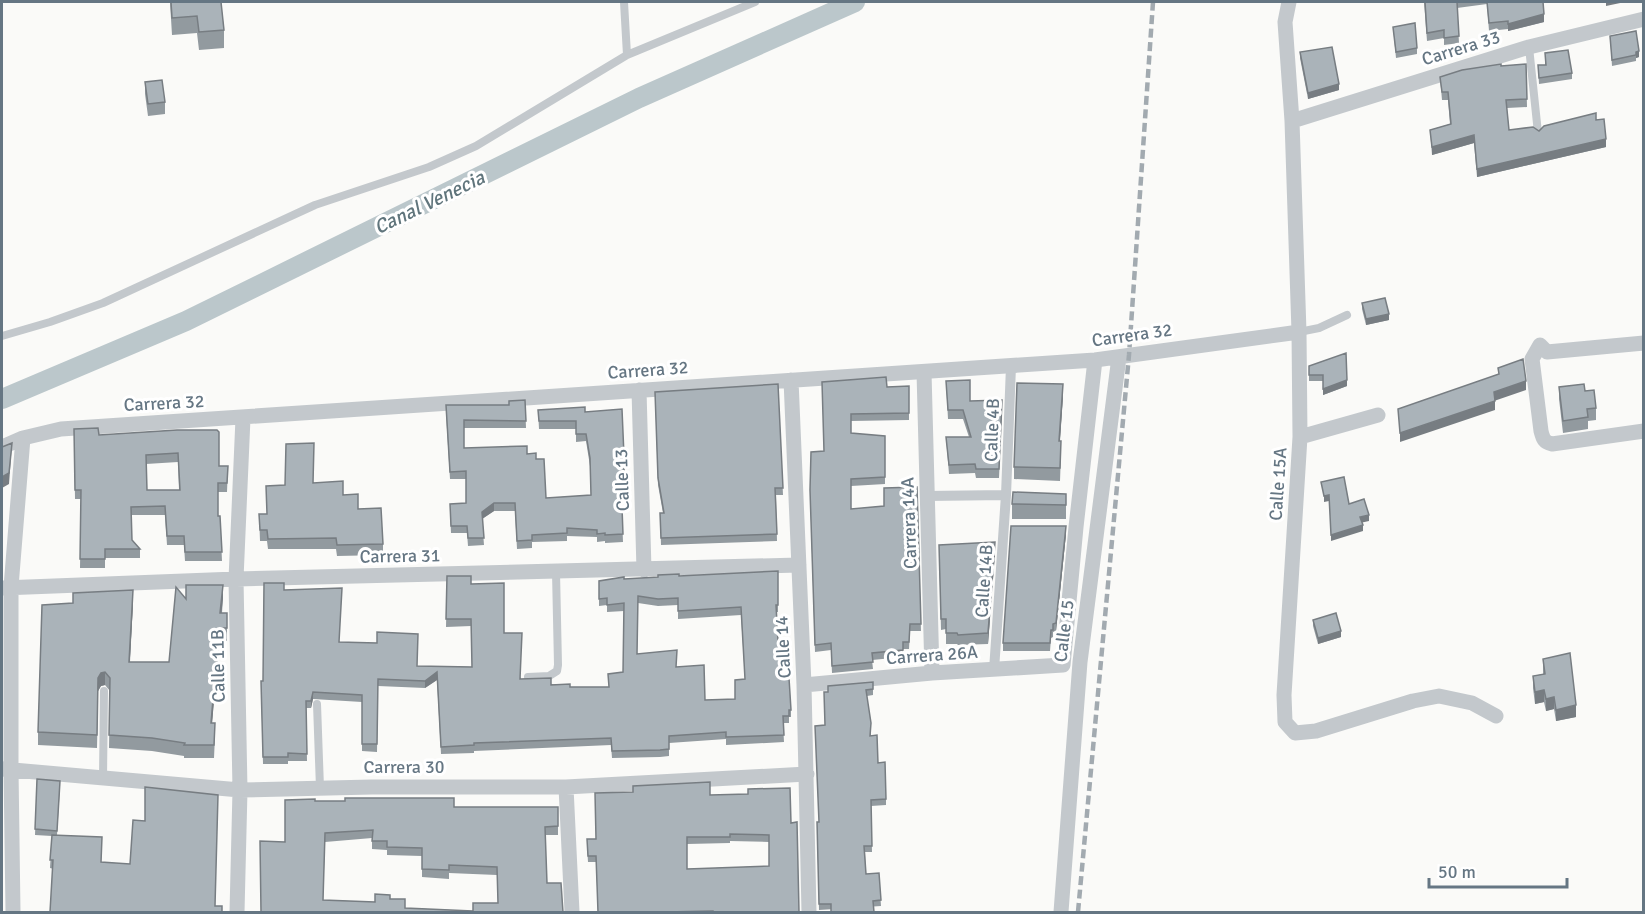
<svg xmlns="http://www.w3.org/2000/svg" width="1645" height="914" font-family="Signika,sans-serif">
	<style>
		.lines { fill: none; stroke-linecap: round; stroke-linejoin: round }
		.canal { stroke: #bbc7cb; stroke-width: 20 }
		.service { stroke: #c3c8cc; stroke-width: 8 }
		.pedestrian { stroke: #c3c8cc; stroke-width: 10 }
		.minor { stroke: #c3c8cc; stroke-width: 15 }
		.rail { stroke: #a2aab0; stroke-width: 4.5; stroke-dasharray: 9 4.5; stroke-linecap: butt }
		.wall { fill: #929a9f; fill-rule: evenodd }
		.shaded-wall { fill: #777d82 }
		.building { fill: #aab3b9; stroke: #777d82; stroke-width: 1.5; fill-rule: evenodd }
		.labels { text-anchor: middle; stroke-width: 6; stroke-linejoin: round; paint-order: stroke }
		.street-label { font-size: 18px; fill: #657683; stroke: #fff }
		.water-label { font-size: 20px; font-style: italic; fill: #60757c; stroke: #fff }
	</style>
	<rect width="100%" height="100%" fill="#fafaf8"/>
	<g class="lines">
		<!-- canal -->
		<path class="canal" d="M2 399 186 321 639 98 855 2"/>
		<!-- service -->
		<path class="service" d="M624 2 627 55
			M1529 47 1538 133
			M1299 332 1319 328 1347 315
			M2 336 50 322 103 303 315 205 429 167 476 146 627 55 755 2
			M528 677 549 676 557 671 558 665 556 572
			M317 704 320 788
			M103 778 104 691"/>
		<!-- pedestrian -->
		<path class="pedestrian" d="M927 496 1006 495
			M994 670 1006 495 1011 366"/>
		<!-- minor -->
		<path class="minor" d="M1289 2 1285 22 1292 121 1299 332 1300 437 1284 695 1285 722 1295 733 1316 731 1413 701 1439 696 1472 703 1496 716
			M1292 121 1529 47 1644 19
			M1644 343 1547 352 1540 345 1532 359 1541 431C1543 439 1544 442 1552 444L1644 431
			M924 372 932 673
			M791 380 804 685 809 912
			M639 390 644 570
			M1300 437 1378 415
			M2 447 23 438 61 429 1095 360 1299 332
			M2 588 236 579 799 565
			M804 685 932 673 1063 665 1076 527 1095 360
			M2 769 240 790 372 787H566L807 774
			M566 787 572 912
			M13 912 11 769V587L23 438
			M237 912 240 790 236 579 243 418
			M1061 912 1080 662 1119 357"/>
		<!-- rail -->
		<path class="rail" d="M1078 912 1129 355 1153 2"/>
	</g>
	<!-- wall -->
	<path class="wall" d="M170 2H221L224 30V48L199 50 197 33 172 35Z
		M1424 2H1543L1544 22 1508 31V29L1489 31 1487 4 1457 8 1459 43 1444 45V38L1427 41Z
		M1393 27 1417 48V54L1396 58Z
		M1610 36 1639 57 1636 58V61L1612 66Z
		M1300 52 1339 90 1308 99 1300 58Z
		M1545 53 1572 73V79L1539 84 1538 65H1545Z
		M1526 64 1527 107 1507 108 1509 130 1539 131 1596 120 1606 147 1477 177 1474 143 1432 155 1430 130 1450 124 1448 100H1442L1440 77 1501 66Z
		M145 82 165 102V114L148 116 145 94Z
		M1362 303 1389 320 1366 325 1362 309Z
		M1309 366 1347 386 1323 395V381H1309Z
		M946 381 970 401 1002 409 999 478H976L975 473 949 474 946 437H969L963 419H948Z
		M822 382 887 387 909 386V420L851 421V433L885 443V484L851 486V509L884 506 917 487 921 631H910L909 649H903V657L872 660 873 669 832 673 831 650 815 652 810 490 824 451Z
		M778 384 783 495H776L777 541 661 545 660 513H663L658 485 655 392Z
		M1559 387 1585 391 1596 408V420L1588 421V429L1563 433 1559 399Z
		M1063 396 1060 441 1061 453 1060 481 1014 479V467Z
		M525 400 526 428H464V448L527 454 536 459 546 498 591 495 590 466 586 441 576 442V429H539L538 410 585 412 624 456V488L621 489 623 542 605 543V541L597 542V537L567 536V541L532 542V548L517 549 515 511H494L482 519 484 545 468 546 467 533H451L450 511 466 503V479H450L446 413 509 405Z
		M74 429 99 435 177 430 219 466H228L227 492H218V516H220L222 561H185L184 545H167L165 515H132V540L140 549V558H105V568H80L81 499H75ZM178 462 179 490H147L146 464Z
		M313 483 343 495 358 509 383 544V555L337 556 336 549H268L267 541H260L259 514H267L285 485Z
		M1066 494V519H1012V504Z
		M1066 534 1056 631 1053 632V637L1051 638 1050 651H1003V643Z
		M939 545 995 553 988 644 958 645 957 644H946V629L941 630Z
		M778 571V612H776L780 678 791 710V717H789V723H783L784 742 726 745V739L669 743V756L660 757 612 758 611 745 474 751V753L441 754 437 680 425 688 378 686 377 752 362 751V702L313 699 311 708H306L307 761H288V764H263L261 681H263L284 590 340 642 417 666 472 667 471 626 446 627 447 576 471 584 504 633 521 679 570 687H609L623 672 624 611 607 612V605L599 606V581ZM638 603 658 606 678 605V619L741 615 745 679 735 699 705 700 676 667 637 654Z
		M186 598H223L222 613H227V641H219L212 723 215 736 214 758H184V756L152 751 109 748 110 691 105 685 101 686 98 691 97 748 38 745V732L133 603 130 662H169Z
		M1313 620 1341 637 1318 644 1313 626Z
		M1543 659 1576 717 1556 721 1554 709 1546 711 1544 702 1535 704 1533 688V676L1543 674Z
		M873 682V695L867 696 871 736 878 763 886 799V805L871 806 872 852H865L866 874 880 891 881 906 819 910 817 822H819L825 725 828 692Z
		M37 779 60 787 57 835 102 845 101 862 215 906 222 912 50 868 52 836 35 835Z
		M710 795 791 823 799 912H598L596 862H588L587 846 595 839ZM730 841 769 842V866L687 869V844L730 843Z
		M315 801 454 807H558V835H545L547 883 563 912H261L285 842ZM372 838V849L387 850V855L422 856V877L449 879V873L497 875 498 903 473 911 405 908 390 899 375 902 323 900 325 842Z"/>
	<!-- shaded-wall -->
	<path class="shaded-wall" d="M1606 2H1625L1606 6Z
		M1544 14V22L1508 31V24Z
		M1639 51V57L1636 58V52Z
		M1339 84V90L1308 99V93Z
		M1474 135V143L1432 155V147Z
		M1606 139V147L1477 177V169Z
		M1389 314V320L1366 325V319Z
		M1347 380V386L1323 395V389Z
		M1526 381V390L1494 401V392Z
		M1063 384V396L1059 453V441Z
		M1495 401V410L1400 442V433Z
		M12 443 9 484 2 488V477Z
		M1329 495V501L1324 502V496Z
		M494 503V511L482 519V512Z
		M1369 515V521L1360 523V517Z
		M1363 525V531L1331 541V535Z
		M1066 526V534L1056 631V623Z
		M995 542V553L988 644V633Z
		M223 585V598L220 626V613Z
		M133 590V603L129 675V662Z
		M219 628V641L211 736V723Z
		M1341 631V637L1318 644V638Z
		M105 672V685L101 686 98 691 97 748 98 678 101 673Z
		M437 672V680L425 688V681Z
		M1544 690V702L1535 704V692Z
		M313 692V699L311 708V701Z
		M1554 697V709L1546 711V699Z
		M1576 705V717L1556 721V710Z"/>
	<!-- building -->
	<path class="building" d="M171 2H221L224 30 199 32 197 16 172 18Z
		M1425 2H1457L1459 36 1444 38V30L1427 33Z
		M1487 2H1543L1544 14 1508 24V21L1489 23Z
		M1415 23 1417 48 1396 52 1393 27Z
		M1636 31 1639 51 1636 52V55L1612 60 1610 36Z
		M1332 47 1339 84 1308 93 1300 52Z
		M1568 50 1572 73 1539 78 1538 65H1546L1545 53Z
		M1501 64V66L1526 64 1527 99 1506 100 1509 130 1533 127 1539 131 1544 126 1596 113V120L1604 119 1606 139 1477 169 1474 135 1432 147 1430 130 1451 124 1448 92H1442L1440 77 1462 70Z
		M162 80 165 102 148 104 145 82Z
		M1385 298 1389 314 1366 319 1362 303Z
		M1346 353 1347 380 1323 389V375H1309V366Z
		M1523 359 1526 381 1494 392 1495 401 1400 433 1398 409 1499 374 1498 368Z
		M886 377 887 387 909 386V413L851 414V433L885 436V477L851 479V509L884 506V488L917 487 921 624H910L909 642H903V650L872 653 873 662 832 666 831 643 815 645 810 490 811 452 824 451 822 382Z
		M970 380V401L1002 400 999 469H976L975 464 949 465 946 437H971L963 410H948L946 381Z
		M1017 383 1063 384 1059 441H1061L1060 468 1014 467Z
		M778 384 783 488H775L777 534 661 538 660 513H664L658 478 655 392Z
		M1584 384 1585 391 1594 390 1596 408 1587 409 1588 417 1563 421 1559 387Z
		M525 400 526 421 464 420V448L527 446V454L536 453V459H544L546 498 591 495 590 458 586 434H576V421H539L538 410 585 407V412L622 409 624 456V481H621L623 534 605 535V533L597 534V530L567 528V533L532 535V540L517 541 515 503H494L482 512 484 538H468L467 526H451L450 504 466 503V471L450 472 446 405H509V401Z
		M98 428 99 435 177 430H217L219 432V466H228L227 483H218V516H220L222 552H185L184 536H167L165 506 131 507 132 540 140 549H105V559H80L81 490H75L74 429ZM178 453 180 490H147L146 455Z
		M12 443 9 473 2 477V447Z
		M314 443 313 483 343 481V495L358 494V509L381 508 383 544 337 545 336 538 268 539 267 530H260L259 514H267L266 486 285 485 286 444Z
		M1344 477 1349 504 1364 499 1369 515 1360 517 1363 525 1331 535 1329 495 1324 496 1321 482Z
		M1013 492 1066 494V505L1012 504Z
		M1011 526H1066L1056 623 1053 624V630H1051L1050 643H1003Z
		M995 542 988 633 958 635 957 633H946V619H941L939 545Z
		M778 571V605H776L780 678H789L791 710H789V716H783L784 735 726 737V732L669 736V749L660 750 612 751 611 738 474 743V745L441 747 437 672 425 681 378 679 377 744H362V695L313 692 311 701H306L307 754 288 753V757H263L261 681H263L264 583H284V590L342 588 339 642 377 643V632L418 634 417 666 472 667 471 619H446L447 576H471V584L504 583V633H522L520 679 551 678V685L570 684V687H609L608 674 623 672 624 603 607 605V598L599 599V581L624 577V579L658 577V575L679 574V576ZM638 596 658 599 678 598V611L741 607 745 679 735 680V699L705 700 704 665 676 667 677 650 637 654Z
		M186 585H223L220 613H227V628H219L211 723H215L214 745H184L185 743 152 738 109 735 110 678 105 672 101 673 98 678 97 735 38 732 42 605 73 603V593L133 590 129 662H169L176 587 186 599Z
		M1336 613 1341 631 1318 638 1313 620Z
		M1570 653 1576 705 1556 710 1554 697 1546 699 1544 690 1535 692 1533 676 1545 674 1543 659Z
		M873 682V689L866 690 871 723 870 736 877 735 878 763 885 762 886 799 871 800 872 846H864L866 874 879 873 881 900 873 901 874 912H831V904H819L817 822H819L815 726 825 725 824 692H828V686Z
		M37 779 60 781 57 831 35 829Z
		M710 782V795L748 794V789L790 788 791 823 797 822 799 912H713V911L665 912H598L596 856H588L587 839H596L595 793 633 792V786ZM730 834 769 835V866L687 869V837H730Z
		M145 787 218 795 215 906H222V912H50L53 860H50L52 835 102 837 101 862 130 864 133 820 145 821Z
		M345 798H454V807H558V826L545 827 547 883H561L563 912H261L260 841 285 842V800L315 799V801H345ZM373 830 372 841H387V847L422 848V869L449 870V865L497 867 498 903H473V911L405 908V899H390V895L375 894V902L323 900 325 833Z"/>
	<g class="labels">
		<!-- street labels -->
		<g class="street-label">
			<text transform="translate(1461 48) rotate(-17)" y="6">Carrera 33</text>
			<text transform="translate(1132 335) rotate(-8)" y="6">Carrera 32</text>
			<text transform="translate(648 370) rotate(-4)" y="6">Carrera 32</text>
			<text transform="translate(164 403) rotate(-3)" y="6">Carrera 32</text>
			<text transform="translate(992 430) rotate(-88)" y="6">Calle 4B</text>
			<text transform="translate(622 480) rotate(-92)" y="6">Calle 13</text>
			<text transform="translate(1278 484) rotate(-86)" y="6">Calle 15A</text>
			<text transform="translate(909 523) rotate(-92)" y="6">Carrera 14A</text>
			<text transform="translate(400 556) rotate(-1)" y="6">Carrera 31</text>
			<text transform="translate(984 581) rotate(-86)" y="6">Calle 14B</text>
			<text transform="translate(1064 631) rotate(-83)" y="6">Calle 15</text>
			<text transform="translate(783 647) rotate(-93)" y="6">Calle 14</text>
			<text transform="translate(932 655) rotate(-4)" y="6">Carrera 26A</text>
			<text transform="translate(218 666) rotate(-91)" y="6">Calle 11B</text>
			<text x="404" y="773">Carrera 30</text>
		</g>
		<!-- water labels -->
		<g class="water-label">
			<text transform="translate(429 202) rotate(-26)" y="7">Canal Venecia</text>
		</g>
	</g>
	<!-- border -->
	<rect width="1645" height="914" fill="none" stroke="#657683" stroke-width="6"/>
	<!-- scale -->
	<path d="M1429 878v9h138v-9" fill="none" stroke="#657683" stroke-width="3"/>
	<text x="1438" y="878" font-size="18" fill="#657683" stroke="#ffffff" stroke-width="4.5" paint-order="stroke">50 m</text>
</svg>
